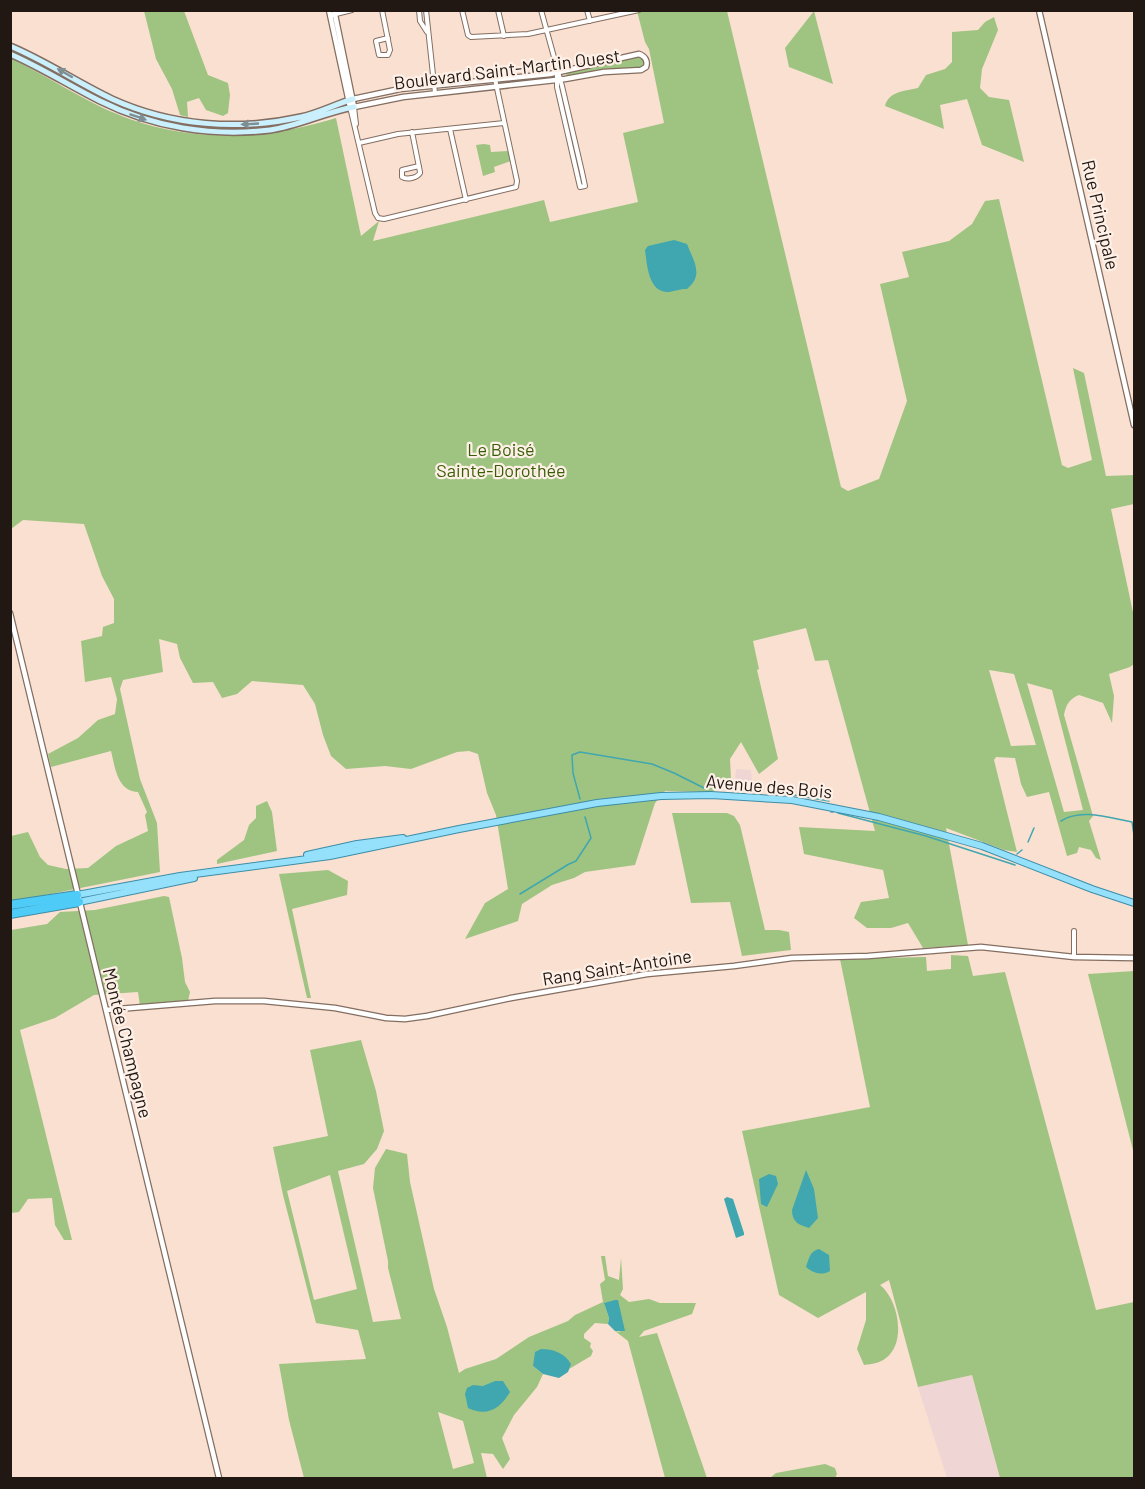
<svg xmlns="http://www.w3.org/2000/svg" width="1145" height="1489" font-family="Barlow,sans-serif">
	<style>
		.commercial { fill: #efd5d3 }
		.green { fill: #9fc481; fill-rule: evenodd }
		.water { fill: #40a6af }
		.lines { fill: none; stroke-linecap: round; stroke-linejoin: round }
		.stream { stroke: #40a6af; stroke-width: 1.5 }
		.minor-casing { stroke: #836e61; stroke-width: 6 }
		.tertiary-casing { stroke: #836e61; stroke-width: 7 }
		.secondary-casing { stroke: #836e61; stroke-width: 8 }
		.primary-casing { stroke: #3e8da7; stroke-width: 8 }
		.motorway-casing { stroke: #3e8da7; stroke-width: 10 }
		.minor { stroke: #fff; stroke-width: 4 }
		.tertiary { stroke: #fff; stroke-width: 4.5 }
		.secondary { stroke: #caf0fd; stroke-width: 5 }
		.primary { stroke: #95e0fa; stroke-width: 6 }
		.motorway { stroke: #4eccf7; stroke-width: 8 }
		.oneway { fill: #7e8f94 }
		.labels { text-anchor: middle; stroke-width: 4.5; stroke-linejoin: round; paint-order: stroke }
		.street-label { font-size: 18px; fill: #211813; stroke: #fef0e7 }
		.park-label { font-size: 18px; fill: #375e07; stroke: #fef0e7 }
	</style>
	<rect width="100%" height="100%" fill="#f9e0d1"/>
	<!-- commercial -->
	<path class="commercial" d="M736 769 751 770 753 792 734 791Z
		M972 1375 981 1411 1000 1478H947L918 1387Z"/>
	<!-- green -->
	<path class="green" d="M144 11H184L208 75 228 83 230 95 228 113 223 116 206 110 199 98 187 102 188 117 180 115 172 89 156 59Z
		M637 11H727L841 487 848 491 879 479 907 401 880 284 909 277 902 252 949 241 972 224 985 201 999 199 1062 465 1068 468 1092 460 1073 368 1084 373 1106 476 1134 475V504L1111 509 1134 617V664L1130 667 1109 674 1114 696 1112 723 1103 703 1079 695C1069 699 1066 705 1064 715L1093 816 1089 821 1101 860 1096 858 1091 850 1079 847 1077 853 1067 856 1049 792 1027 797 1021 784 1015 758 996 757 994 760 1017 852 1004 850 946 828 968 945 923 948 908 923 891 928H867L854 918 861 902 889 898 883 870 804 854 799 827 875 831 828 660 815 661 806 628 753 641 759 669 757 670 778 759 759 774 741 742 730 759 731 779 712 792 665 791 655 803 635 865 585 872 574 878 552 885 522 904 518 921 465 939 485 903 508 889 496 815 487 793 478 754 469 751 457 752 411 769 385 766 346 769 331 756 323 735 315 704 303 685 252 681 237 694 222 698 213 682 193 683 180 658 177 644 159 639 163 672 123 680 120 689 140 779 157 823 160 872 11 902V836L28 832 40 857 48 865 66 869 88 868 116 846 148 831 145 815 147 812 138 792C117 791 115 767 111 751L51 767 48 754 78 738 98 720 115 714 117 699 111 677 85 682 81 641 102 636 103 627 114 623V599L102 576 84 524 23 520 11 529 10 58C41 73 69 91 99 106 174 143 256 143 336 118L361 236 379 221 373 241 544 200 550 222 638 202 623 133 664 123 649 49 645 42ZM989 670 1014 674 1036 745 1011 746ZM1027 683 1052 690 1083 810 1064 812Z
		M814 11 833 84 789 67 785 48Z
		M994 17 998 30 982 69 980 88 989 97 1009 100 1024 162 982 145 967 99 940 105 944 129 885 106C889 91 905 91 918 88L926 75 945 69 952 62V32L978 30 985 22Z
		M639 56 642 58 644 62 643 66 639 68 602 70 567 77 566 73Z
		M484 144 490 145 491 152 508 151 511 161 494 167 495 172 483 176 476 145Z
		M267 801 272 812 277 851 217 864V860L244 840 249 825 256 818V806Z
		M672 813H727L734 816 740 825 765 930H779L789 932 791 950 742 956 730 902 691 903Z
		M328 870 348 881 347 895 292 909 311 998H307L279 874Z
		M164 896 169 897 182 958 185 982 190 992 188 1001 140 1006 138 992 94 995 55 1018 20 1030 72 1240H64L55 1225 52 1198 28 1199 19 1212 11 1213V930L47 924 60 912 95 910Z
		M951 955 968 956 973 976 1005 972 1096 1310 1134 1302V1478H1000L972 1375 918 1387 889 1280 880 1285C898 1299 907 1342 886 1358 880 1363 872 1364 864 1365L857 1349 866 1320V1292L818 1318 779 1295 742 1131 870 1107 840 959 926 957 927 971 951 969Z
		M1134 971V1154L1088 974Z
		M361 1040 376 1091 384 1131 377 1149 364 1164 338 1171 373 1322 401 1319 388 1268V1261L373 1188 375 1168 386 1149 407 1154 410 1182 434 1289 447 1327 459 1373 465 1369 496 1359 529 1337 568 1321 575 1315 603 1302 600 1284 605 1280 601 1256H605L608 1276 619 1280 621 1258 623 1289 620 1295 629 1302 649 1299 660 1303H696L692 1314 644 1331 639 1337 657 1333 707 1478H665L628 1341 615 1331 620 1332 604 1303 609 1318 608 1324 595 1323 584 1334V1338L591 1343 590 1347 593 1351 591 1356 569 1369 570 1362 533 1366 543 1374 537 1387 514 1415 502 1438 510 1459 503 1469 493 1454 481 1453 487 1478H304L289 1420 279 1364 366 1359 358 1330 316 1323 283 1195 273 1147 328 1136 310 1050ZM330 1175 357 1289 314 1300 287 1191ZM438 1412 463 1421 474 1463 453 1469Z
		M825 1464 835 1468 837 1474 835 1478H770L776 1473Z"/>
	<!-- water -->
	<path class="water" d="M674 240 687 244C694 262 704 275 687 289 679 289 676 291 669 292 648 293 647 264 645 250L648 246Z
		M806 1170 814 1189 818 1218 809 1228C799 1225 792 1222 792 1210Z
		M769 1174 776 1176 778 1184 767 1207 761 1204 759 1179Z
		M727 1197 733 1199 744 1233V1235L736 1238 724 1199Z
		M819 1249 829 1255 830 1271C821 1276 813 1273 806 1267 809 1258 810 1251 819 1249Z
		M615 1300H618L625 1331H615L608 1324 609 1318 604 1303Z
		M541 1349C553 1349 565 1353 571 1364L568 1372 559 1378 543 1374 533 1366 535 1352Z
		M495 1381H503L510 1392C500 1409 487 1417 468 1408L465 1394 467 1388 473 1385 483 1386Z"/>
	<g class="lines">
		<!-- stream -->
		<path class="stream" d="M794 795 829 801
			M580 799 573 773 572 755 580 752 652 764 674 773 706 789
			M831 812H833
			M838 813 926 836 1015 865
			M1061 821C1081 808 1110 818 1132 822L1134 835
			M1028 842 1034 828
			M1017 854 1022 850
			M520 894 569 864 576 861 591 838 585 817"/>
		<!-- minor casing -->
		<g class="minor-casing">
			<path id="minor" d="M382 10 390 50 388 55H379L376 41 388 38
				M419 10 420 21 427 32
				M426 10 435 93
				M462 10 468 35 471 37 528 34 639 10
				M498 10 504 36
				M541 10 562 86 582 172 585 186 580 187 557 87V72
				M587 10 590 21
				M332 15 352 10
				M350 107 375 213 378 218 384 219 516 187 517 181 495 79
				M354 107 356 124
				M450 129 466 200
				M412 132 420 172V173C417 178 407 180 402 177V170L419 166
				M359 143 398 134 504 123
				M1074 957V931"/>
		</g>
		<!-- tertiary casing -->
		<g class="tertiary-casing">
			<path id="tertiary" d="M329 10 350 107
				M334 10 354 107 403 97 565 79 604 72 641 70 646 67C648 61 645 56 639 54L550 74 400 89 353 99
				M1039 10 1134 425
				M10 613 219 1478
				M106 1010 215 1001H264L335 1008 386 1018 405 1019 427 1016 511 998 647 974 734 966 792 958 868 956 981 947 1074 957 1134 958"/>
		</g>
		<!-- secondary casing -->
		<g class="secondary-casing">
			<path id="secondary" d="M10 46C46 61 78 83 112 99 171 126 239 131 301 117 319 113 336 104 353 99
				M10 54C42 68 70 86 100 101 152 127 212 137 270 130 299 126 325 112 354 107"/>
		</g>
		<!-- primary casing -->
		<g class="primary-casing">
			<path id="primary" d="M307 855 357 844 403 838
				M77 895 180 876 330 856 459 829 597 803 661 796 711 795 792 800 879 817 982 846 1092 889 1134 903
				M79 902 194 878"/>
		</g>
		<!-- motorway casing -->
		<g class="motorway-casing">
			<path id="motorway" d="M10 905 77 895
				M10 914 79 902"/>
		</g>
		<!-- minor -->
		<use href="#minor" class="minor"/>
		<!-- tertiary -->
		<use href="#tertiary" class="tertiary"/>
		<!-- secondary -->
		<use href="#secondary" class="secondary"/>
		<!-- primary -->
		<use href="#primary" class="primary"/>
		<!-- motorway -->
		<use href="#motorway" class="motorway"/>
	</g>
	<!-- one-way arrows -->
	<defs><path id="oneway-solid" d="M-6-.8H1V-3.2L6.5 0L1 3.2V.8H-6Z" transform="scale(1.5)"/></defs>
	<g class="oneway">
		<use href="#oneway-solid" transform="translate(65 73) rotate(-150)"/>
		<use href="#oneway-solid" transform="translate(138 117) rotate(19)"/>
		<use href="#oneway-solid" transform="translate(250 124) rotate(177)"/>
	</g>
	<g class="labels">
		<!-- street labels -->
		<g class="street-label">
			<text transform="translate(507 70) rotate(-7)" y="6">Boulevard Saint-Martin Ouest</text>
			<text transform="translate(1100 215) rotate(77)" y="6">Rue Principale</text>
			<text transform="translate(769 787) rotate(5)" y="6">Avenue des Bois</text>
			<text transform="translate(617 968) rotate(-9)" y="6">Rang Saint-Antoine</text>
			<text transform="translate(127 1043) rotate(76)" y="6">Montée Champagne</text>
		</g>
		<!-- park labels -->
		<g class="park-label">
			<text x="501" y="456">Le Boisé<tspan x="501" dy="21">Sainte-Dorothée</tspan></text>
		</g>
	</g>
	<!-- border -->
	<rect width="1145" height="1489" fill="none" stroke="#211813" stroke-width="24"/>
</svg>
